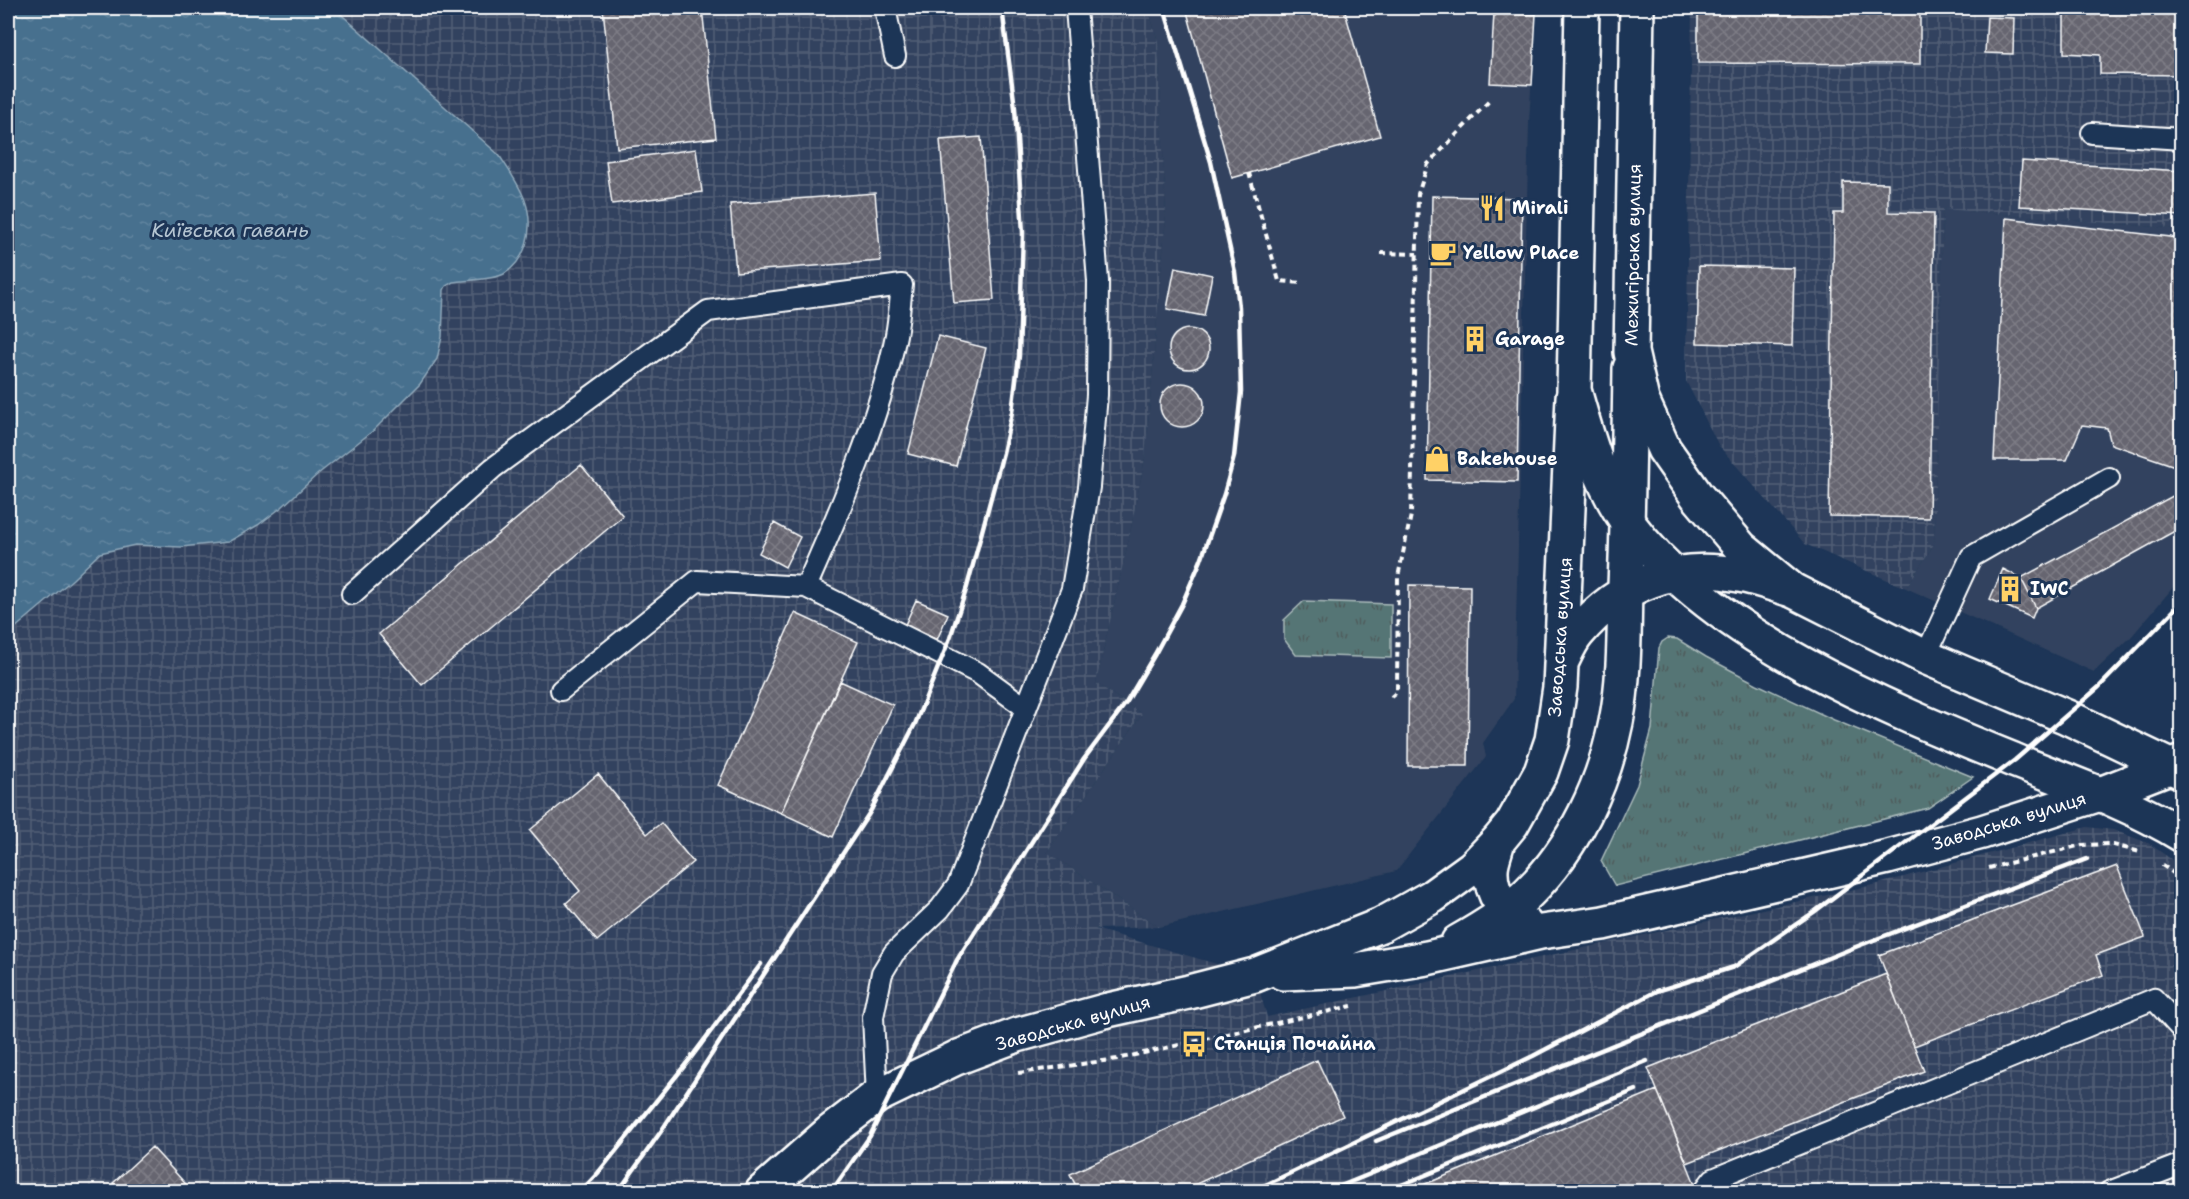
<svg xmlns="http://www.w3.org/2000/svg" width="2189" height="1199" font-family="'Shantell Sans',sans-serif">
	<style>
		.built { fill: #33435e }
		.industrial { fill: url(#industrial-grid) }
		.grass { fill: url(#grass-tufts); stroke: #aababa; stroke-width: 1.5 }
		.water { fill: url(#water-ripples); stroke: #90a9bb; stroke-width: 1.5 }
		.building { fill: url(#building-cross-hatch); stroke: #fff; stroke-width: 1.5 }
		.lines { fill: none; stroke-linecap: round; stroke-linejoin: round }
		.lane-casing { stroke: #fff; stroke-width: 24 }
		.secondary-casing { stroke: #fff; stroke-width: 38 }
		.primary-casing { stroke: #fff; stroke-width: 38 }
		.path { stroke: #fff; stroke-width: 4; stroke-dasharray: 6 4.5; stroke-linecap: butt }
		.lane { stroke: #1d3557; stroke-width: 20 }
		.secondary { stroke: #1d3557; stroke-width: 33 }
		.primary { stroke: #1d3557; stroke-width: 33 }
		.rail { stroke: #fff; stroke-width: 4.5 }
		.labels { text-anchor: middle; stroke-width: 6; stroke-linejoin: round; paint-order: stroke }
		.poi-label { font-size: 18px; font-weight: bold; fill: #fff; stroke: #1d3557; text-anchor: start }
		.street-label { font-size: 18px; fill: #fff; stroke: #1d3557 }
		.water-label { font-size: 20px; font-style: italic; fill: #b5c5d2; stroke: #1d3557 }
	</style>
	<defs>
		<pattern id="industrial-grid" width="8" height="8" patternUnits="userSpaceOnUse" patternTransform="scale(1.5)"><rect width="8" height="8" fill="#33435e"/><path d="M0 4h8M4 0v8" fill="none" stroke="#525f76"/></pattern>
		<pattern id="grass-tufts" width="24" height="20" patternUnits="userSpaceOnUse" patternTransform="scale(1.5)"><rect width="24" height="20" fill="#547575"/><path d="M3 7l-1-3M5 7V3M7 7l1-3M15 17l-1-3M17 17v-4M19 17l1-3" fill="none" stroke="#4f5c5c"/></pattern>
		<pattern id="water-ripples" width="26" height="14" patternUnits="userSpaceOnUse" patternTransform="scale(1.5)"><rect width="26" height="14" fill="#466f8e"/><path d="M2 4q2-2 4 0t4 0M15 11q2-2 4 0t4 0" fill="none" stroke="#62859f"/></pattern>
		<pattern id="building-cross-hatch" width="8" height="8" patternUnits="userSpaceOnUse" patternTransform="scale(1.5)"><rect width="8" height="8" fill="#666570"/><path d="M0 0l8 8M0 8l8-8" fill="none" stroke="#7d7c85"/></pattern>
	</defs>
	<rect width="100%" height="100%" fill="#1d3557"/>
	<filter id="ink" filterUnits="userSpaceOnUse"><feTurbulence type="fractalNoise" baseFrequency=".0167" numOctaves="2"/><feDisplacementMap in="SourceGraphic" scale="12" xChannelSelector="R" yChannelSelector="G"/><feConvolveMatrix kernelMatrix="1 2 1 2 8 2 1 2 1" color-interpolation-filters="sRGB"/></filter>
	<g filter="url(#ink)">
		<!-- built -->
		<path class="built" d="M1148 8H1536L1529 122 1514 699 1483 743 1486 757 1396 871 1159 927 1047 852 1142 714 1096 683 1129 538 1145 458 1166 216 1158 41Z
			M1943 209 2181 229V578L2131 637 2094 672 1906 588 1934 544Z"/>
		<!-- industrial -->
		<path class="industrial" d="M334 8H1148L1158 41 1166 216 1145 458 1129 538 1096 683 1142 714 1047 852 1159 927 1095 929 1255 975 1267 1017 1878 884 2087 827 2113 830 2148 843 2181 866V1191H8V634L73 579 100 553 135 545 181 547 228 542 259 525 282 507 318 474 374 430 420 384 437 359 442 337V310L444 290 446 286 453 282 503 275 519 261 525 248 457 117Z
			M1692 8H2181V229L1943 209 1934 544 1906 588 1805 544 1719 446 1686 381Z"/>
		<!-- grass -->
		<path class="grass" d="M1304 601 1391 604V658L1296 655 1284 639V620Z
			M1668 638 1677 639 1706 657 1757 684 1834 720 1973 777 1928 808 1615 886 1601 861 1637 785 1652 729 1659 648 1662 642Z"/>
		<!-- water -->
		<path class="water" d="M8 8H334L499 155C518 184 537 208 526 245 522 257 515 267 504 274 493 280 466 280 453 282L446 286 444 290 442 337 437 359 420 384 374 430 318 474 282 507 258 525 228 542 181 547 135 545 100 553 73 579 8 634Z"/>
		<!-- building -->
		<path class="building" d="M603 8H702L716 138 617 148Z
			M1186 8H1344L1380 136 1232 178Z
			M2064 8H2182V75L2100 74V55L2064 53Z
			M1698 10 1920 11V64L1698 63Z
			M1494 13 1536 14 1532 85 1490 83Z
			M1987 17 2014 18 2013 54 1985 53Z
			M981 137 994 300 954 303 940 140Z
			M696 149 702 192 612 204 606 161Z
			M2022 161 2182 171V216L2019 206Z
			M1843 182 1888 183V212L1934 213 1929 518 1829 516 1834 213H1843Z
			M875 193 881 261 736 272 730 204Z
			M1432 196 1522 198 1517 482 1427 480Z
			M2006 218 2171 237 2182 242V450L2175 466 2111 444 2107 428 2082 425 2067 460H1994Z
			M1699 266 1794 268 1792 346 1697 343Z
			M1175 267 1212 275 1204 316 1167 309Z
			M1169 349a20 20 0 1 1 40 0a20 20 0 1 1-40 0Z
			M938 336 986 348 956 466 908 454Z
			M1160 405a22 22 0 1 1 44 0a22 22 0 1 1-44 0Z
			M581 465 623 516 422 685 379 634Z
			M2182 491V527L2036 608 2021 578Z
			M774 523 800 537 785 567 759 553Z
			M2003 569 2021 578 2036 608 2032 618 1990 599Z
			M1409 585 1470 586 1468 766H1408Z
			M916 600 948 614 937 640 905 625Z
			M795 613 858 642 781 813 718 785Z
			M840 681 893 705 833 837 781 813Z
			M598 774 647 834 661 823 693 862 597 941 566 903 580 891 530 830Z
			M2117 866 2145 937 2096 955 2103 975 1914 1046 1879 955Z
			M1886 974 1924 1071 1687 1163 1648 1068Z
			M1317 1060 1343 1116 1179 1192H1079L1070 1174Z
			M1657 1090 1695 1184 1676 1192H1420L1418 1187Z
			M152 1147 193 1192H121L113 1183Z"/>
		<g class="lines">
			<!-- lane casing -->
			<g class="lane-casing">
				<path id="lane" d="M885 8 895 56
					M2092 133 2182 139
					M352 594 493 468 708 311 902 285C900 302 899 319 896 335 879 421 841 508 806 587
					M1925 657 1971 557 2109 478
					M561 690 697 581 806 587 978 673 1026 708
					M877 1096 873 1017 882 973 894 953 940 909 958 885 1072 589 1089 487 1097 395 1098 281 1076 8
					M1703 1192 1713 1179 2154 999 2182 1030
					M2109 1192 2182 1164"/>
			</g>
			<!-- secondary casing -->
			<g class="secondary-casing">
				<path id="secondary" d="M1562 661C1567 651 1571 641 1578 633 1619 584 1676 562 1739 575 1757 578 1775 585 1792 590
					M1498 841C1496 850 1491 861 1491 870 1490 893 1505 914 1525 924
					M1458 942C1483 928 1508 913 1528 893 1574 848 1604 784 1616 722 1625 678 1624 631 1625 586 1628 514 1629 441 1630 368
					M1283 973 1355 970 1427 958 1541 932 1603 923 1888 857 1982 832 2100 794 2182 762
					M762 1192 830 1132 877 1096 956 1058 1017 1035 1108 1010 1189 992 1255 975 1381 925 1433 896 1473 867 1498 841 1512 824 1541 772 1552 740 1560 687 1573 397"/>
			</g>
			<!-- primary casing -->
			<g class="primary-casing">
				<path id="primary" d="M1582 8 1574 390C1587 436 1600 485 1629 524 1715 639 1886 708 2016 761 2072 783 2130 803 2182 835
					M1637 8 1631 352 1642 400 1664 449 1697 496 1741 548 1792 590 1925 657 2067 717 2182 772"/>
			</g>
			<!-- path -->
			<path class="path" d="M1249 173 1279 281 1301 283
				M1381 253 1417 254
				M1391 697 1397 692 1398 577 1411 515 1418 194 1428 164 1491 99
				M2162 865 2182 879
				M1989 868 2082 845 2110 844 2140 852
				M1018 1073 1117 1059 1352 1006"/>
			<!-- lane -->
			<use href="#lane" class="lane"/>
			<!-- secondary -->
			<use href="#secondary" class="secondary"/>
			<!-- primary -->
			<use href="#primary" class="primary"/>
			<!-- rail -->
			<path class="rail" d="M1376 1141 1858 946 2087 859
				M580 1192 598 1173 690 1059 761 964
				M618 1192 662 1130 870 812 915 724 950 638 967 587 1003 453 1012 412 1019 356 1023 233 1015 108 1002 8
				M831 1192 870 1136 957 960 1084 759 1126 703 1155 654 1182 604 1201 560 1224 494 1234 457 1241 392 1239 307 1235 272 1211 162 1164 8
				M1251 1192 1533 1056 1657 991 1734 967 1814 912 2015 760 2099 687 2182 602
				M1326 1192 1647 1061
				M1384 1192 1636 1090"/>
		</g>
	</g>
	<!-- icons -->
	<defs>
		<g id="restaurant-bare" transform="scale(2.07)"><path d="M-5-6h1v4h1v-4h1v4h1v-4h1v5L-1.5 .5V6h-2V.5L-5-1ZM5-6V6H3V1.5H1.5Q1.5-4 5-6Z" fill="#ffd166" stroke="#1d3557" stroke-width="2.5" paint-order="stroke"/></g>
		<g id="cafe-bare" transform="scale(2.07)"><path d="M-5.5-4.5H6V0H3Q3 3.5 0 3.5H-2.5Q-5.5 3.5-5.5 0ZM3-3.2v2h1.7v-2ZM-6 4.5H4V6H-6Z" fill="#ffd166" stroke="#1d3557" stroke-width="2.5" paint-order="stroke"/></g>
		<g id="building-bare" transform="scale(2.07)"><path d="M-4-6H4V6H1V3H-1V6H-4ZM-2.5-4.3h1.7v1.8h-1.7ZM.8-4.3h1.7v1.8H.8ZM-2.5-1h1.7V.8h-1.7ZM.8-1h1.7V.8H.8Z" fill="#ffd166" stroke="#1d3557" stroke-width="2.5" paint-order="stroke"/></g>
		<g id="shop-bare" transform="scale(2.07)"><path d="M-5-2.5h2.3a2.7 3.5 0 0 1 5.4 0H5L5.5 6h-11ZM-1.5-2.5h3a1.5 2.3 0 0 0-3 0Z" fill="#ffd166" stroke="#1d3557" stroke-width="2.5" paint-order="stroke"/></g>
		<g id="bus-bare" transform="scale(2.07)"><path d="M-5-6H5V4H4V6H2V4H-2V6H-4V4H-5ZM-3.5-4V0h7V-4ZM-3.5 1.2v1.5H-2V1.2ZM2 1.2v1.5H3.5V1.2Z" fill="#ffd166" stroke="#1d3557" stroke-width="2.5" paint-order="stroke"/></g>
	</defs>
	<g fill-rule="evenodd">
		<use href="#restaurant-bare" x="1492" y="208"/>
		<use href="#cafe-bare" x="1443" y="253"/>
		<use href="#building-bare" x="1475" y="339"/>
		<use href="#shop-bare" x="1437" y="459"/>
		<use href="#building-bare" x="2010" y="589"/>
		<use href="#bus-bare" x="1194" y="1044"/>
	</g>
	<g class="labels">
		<!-- poi labels -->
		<g class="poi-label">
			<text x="1512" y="214">Mirali</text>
			<text x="1463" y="259">Yellow Place</text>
			<text x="1495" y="345">Garage</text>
			<text x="1457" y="465">Bakehouse</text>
			<text x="2030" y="595">IWC</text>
			<text x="1214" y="1050">Станція Почайна</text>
		</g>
		<!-- street labels -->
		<g class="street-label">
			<text transform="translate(1633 255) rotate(-89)" y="6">Межигірська вулиця</text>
			<text transform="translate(1560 637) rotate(-86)" y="6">Заводська вулиця</text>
			<text transform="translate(2009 821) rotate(-17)" y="6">Заводська вулиця</text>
			<text transform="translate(1073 1023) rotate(-16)" y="6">Заводська вулиця</text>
		</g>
		<!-- water labels -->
		<g class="water-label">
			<text x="230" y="237">Київська гавань</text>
		</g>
	</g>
	<!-- margin -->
	<rect width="2189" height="1199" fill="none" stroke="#1d3557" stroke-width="30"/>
	<rect x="15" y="15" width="2159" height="1169" fill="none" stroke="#fff" stroke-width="2" filter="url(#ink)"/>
</svg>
